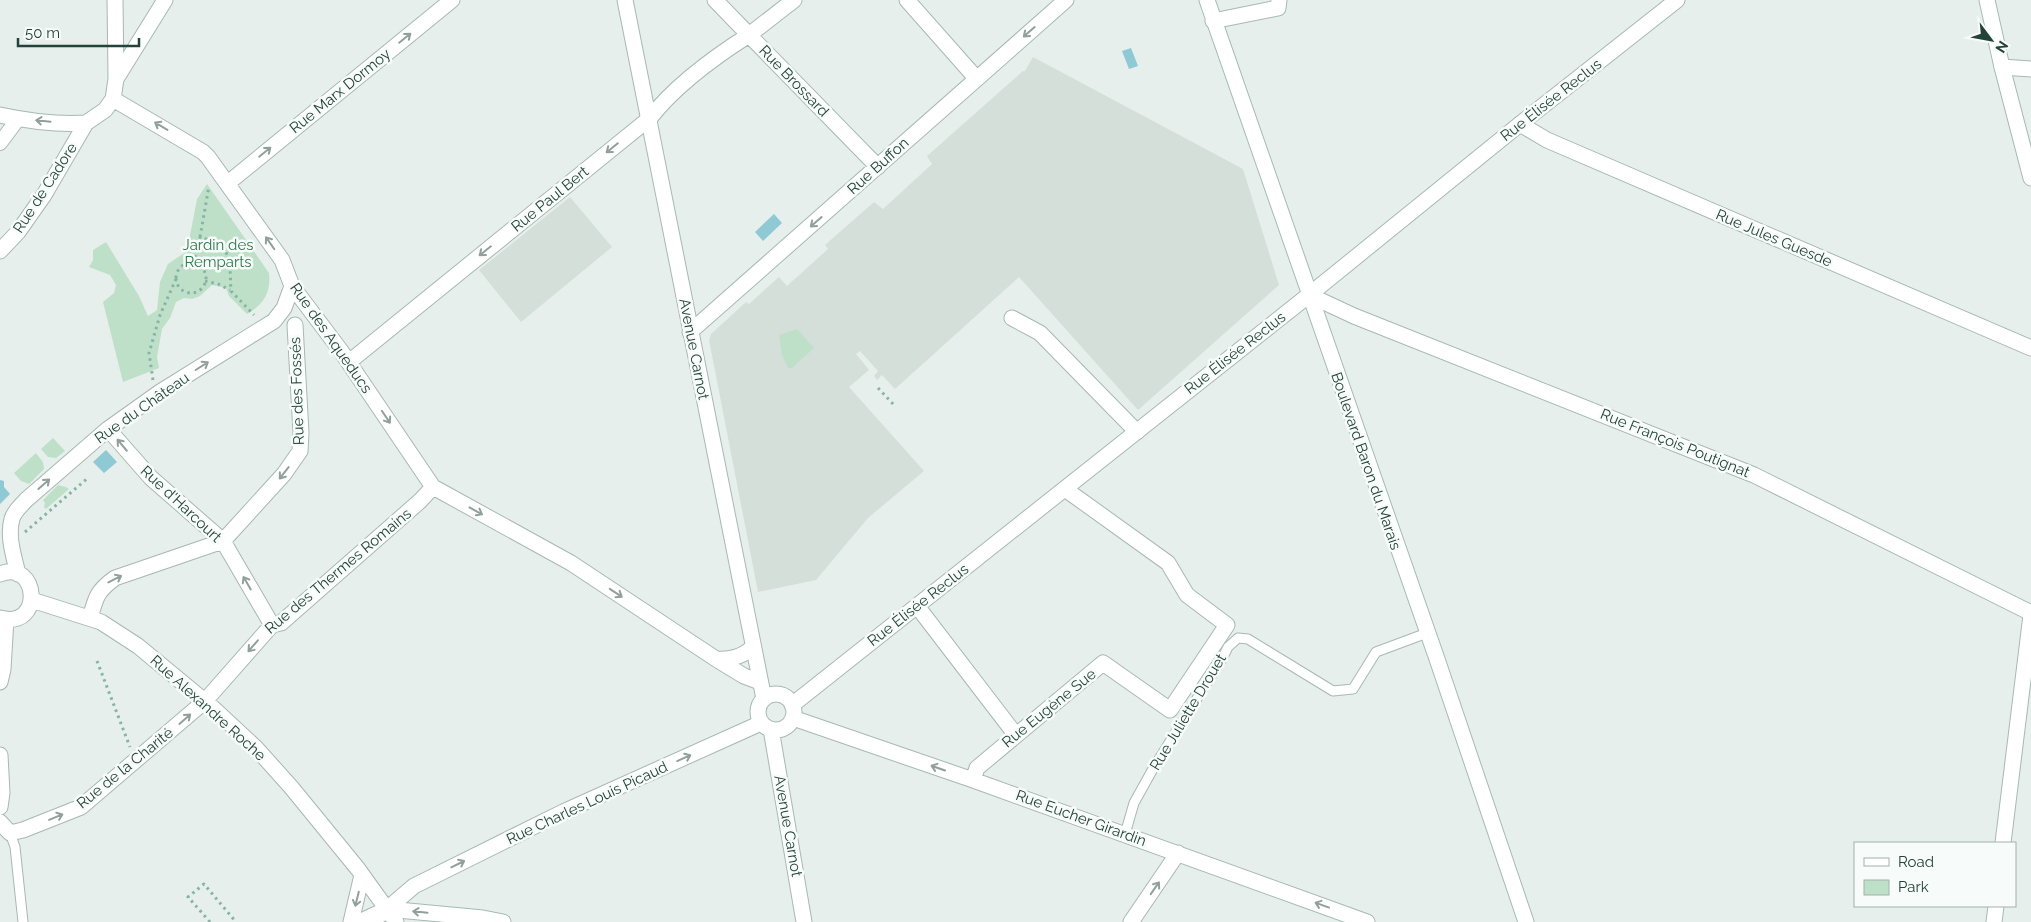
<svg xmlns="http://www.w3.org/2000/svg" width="2031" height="922" font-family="Raleway,sans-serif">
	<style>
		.built { fill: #d4dfda }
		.green { fill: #bfe0c8 }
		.water { fill: #8ec9d4 }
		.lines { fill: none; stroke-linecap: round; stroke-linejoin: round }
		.service-casing { stroke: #a8b8b2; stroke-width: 11 }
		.pedestrian-casing { stroke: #a8b8b2; stroke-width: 16 }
		.minor-casing { stroke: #a8b8b2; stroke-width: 17 }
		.tertiary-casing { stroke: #a8b8b2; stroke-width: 17 }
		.secondary-casing { stroke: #a4bbb3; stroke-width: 17 }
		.path { stroke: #86b3a5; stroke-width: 3; stroke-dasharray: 2.5 4; stroke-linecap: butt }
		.service { stroke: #fff; stroke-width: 9 }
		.pedestrian { stroke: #fff; stroke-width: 14 }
		.minor { stroke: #fff; stroke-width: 15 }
		.tertiary { stroke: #fff; stroke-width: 15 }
		.secondary { stroke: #fff; stroke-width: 15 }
		.oneway { stroke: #92a09c }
		.labels { text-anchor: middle; stroke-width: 5; stroke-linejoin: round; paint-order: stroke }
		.street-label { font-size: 15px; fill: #24423a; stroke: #f7fbf9 }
		.park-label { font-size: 15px; fill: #2d7a4b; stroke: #f7fbf9 }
	</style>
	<rect width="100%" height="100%" fill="#e6efeb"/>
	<!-- built -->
	<path class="built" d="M1033 57 1243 169 1279 285 1138 410 1019 277 895 389 882 375 877 380 874 376 878 371 860 351 856 354 869 370 849 387 924 471 868 518 816 580 758 592 709 340 711 334 746 302 749 304 779 277 787 286 828 249 825 245 874 202 883 209 932 164 927 156 1023 71H1025Z
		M570 197 612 247 521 322 479 270Z"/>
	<!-- green -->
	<path class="green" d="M207 184 269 273C271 293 264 304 247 314L229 296 226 288 212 285 200 296 192 299 184 298 176 302 170 318 162 329 157 357 159 368 123 382 103 302 114 293 116 285 110 275 89 267 93 260V250L106 242 139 296 148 316 157 310 160 282 168 264 187 251 197 199Z
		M797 329 814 348 792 368H788L782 355 779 335Z
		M53 438 65 451 56 458 48 457 41 449Z
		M36 453 43 462 44 469 29 484 21 481 14 473Z
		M58 485 66 487 69 489 46 509 44 507 45 503 43 500Z"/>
	<!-- water -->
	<path class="water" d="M1131 48 1138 66 1129 69 1122 51Z
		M774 214 782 223 763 241 755 232Z
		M106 450 117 462 104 473 93 462Z
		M0 480 4 481V487L10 494 0 504Z"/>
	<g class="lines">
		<!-- service casing -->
		<g class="service-casing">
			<path id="service" d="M10 833 15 847 23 922
				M1125 834 1134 803 1154 767 1223 657 1228 647 1238 638 1248 639 1333 691 1353 689 1376 652 1427 633"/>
		</g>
		<!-- pedestrian casing -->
		<g class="pedestrian-casing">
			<path id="pedestrian" d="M0 143 18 119"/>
		</g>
		<!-- minor casing -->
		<g class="minor-casing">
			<path id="minor" d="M115 0 116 78
				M794 0 749 35 878 167
				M907 0 976 78
				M1213 21 1278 8 1279 0
				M2002 67 2031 69
				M113 99 203 152 208 157 282 260 292 286 341 351 433 487 571 563 716 659 744 676 760 682
				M113 99 116 79 165 0
				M0 115C28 121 57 125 86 123
				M1520 124 1547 140 2031 348
				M228 183 452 0
				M0 251 18 232 44 195 86 123 105 110 113 99
				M1012 318 1040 333 1137 432
				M690 332 1066 0
				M349 362 650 118C674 87 716 56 749 35L715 0
				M108 429 151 478 223 541 272 625
				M0 574C38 558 45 630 0 618
				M18 574C14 557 7 536 12 519 14 511 21 506 26 500L108 429 160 392 274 321 284 308 292 286
				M32 600 101 622 138 646 213 708 256 748 291 787 358 869 396 922
				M917 606 1015 734
				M90 618C96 597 97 591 115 578L223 541 284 474 300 451 301 433 295 325
				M716 659C731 660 742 657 753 647
				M0 682 3 669 6 619
				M793 718 973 780 1367 922
				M0 755 2 793 0 807
				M973 780 977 768 1103 663 1170 710 1227 625 1187 595 1168 563 1065 489
				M0 822 10 833 23 830 81 807 205 701 272 625 281 623 420 501 433 487
				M2003 843 2031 615
				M380 915 414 886 563 812 761 723
				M351 922 362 875
				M1131 922 1178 853
				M1994 922 1996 906"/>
		</g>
		<!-- tertiary casing -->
		<g class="tertiary-casing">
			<path id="tertiary" d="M625 0 764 699
				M1987 0 2002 67 2031 178
				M1309 295 1354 316 1754 475 2031 613
				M758 712a18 18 0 1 1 36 0a18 18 0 1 1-36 0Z
				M792 705 1309 295 1520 124 1677 0
				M771 729 804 922"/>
		</g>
		<!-- secondary casing -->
		<g class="secondary-casing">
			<path id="secondary" d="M1207 0 1437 659 1526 922
				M359 922 387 909 483 918 503 922"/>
		</g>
		<!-- path -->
		<path class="path" d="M200 237 209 186
			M176 278a15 15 0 1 1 30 0a15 15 0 1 1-30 0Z
			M194 264 200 237C234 247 229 259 231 291L254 315
			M205 281 218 284 230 290
			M153 380 149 353 160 315 176 279
			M878 388 895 406
			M25 532 89 477
			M97 661 130 747
			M210 922 188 897 204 884 236 922"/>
		<!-- service -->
		<use href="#service" class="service"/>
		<!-- pedestrian -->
		<use href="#pedestrian" class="pedestrian"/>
		<!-- minor -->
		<use href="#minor" class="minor"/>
		<!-- tertiary -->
		<use href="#tertiary" class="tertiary"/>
		<!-- secondary -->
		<use href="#secondary" class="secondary"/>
	</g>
	<!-- one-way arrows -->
	<defs><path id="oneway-shaft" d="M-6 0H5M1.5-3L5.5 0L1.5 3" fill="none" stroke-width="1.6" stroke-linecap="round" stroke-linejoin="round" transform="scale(1.25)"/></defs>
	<g class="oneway">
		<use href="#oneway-shaft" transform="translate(1029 32) rotate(139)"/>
		<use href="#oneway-shaft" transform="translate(405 38) rotate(-39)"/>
		<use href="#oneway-shaft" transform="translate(43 121) rotate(-174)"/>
		<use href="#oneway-shaft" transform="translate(161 126) rotate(-149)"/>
		<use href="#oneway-shaft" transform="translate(612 148) rotate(141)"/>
		<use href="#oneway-shaft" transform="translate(265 152) rotate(-39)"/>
		<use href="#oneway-shaft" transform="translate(816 222) rotate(139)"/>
		<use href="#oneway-shaft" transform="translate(270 243) rotate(-125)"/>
		<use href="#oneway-shaft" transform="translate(485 251) rotate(141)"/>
		<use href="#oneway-shaft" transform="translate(202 366) rotate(-32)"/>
		<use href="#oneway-shaft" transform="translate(386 417) rotate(56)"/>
		<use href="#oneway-shaft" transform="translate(122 445) rotate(-130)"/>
		<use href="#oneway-shaft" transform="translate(284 473) rotate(128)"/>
		<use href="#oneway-shaft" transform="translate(44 484) rotate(-41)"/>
		<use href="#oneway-shaft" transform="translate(476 511) rotate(29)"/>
		<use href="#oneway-shaft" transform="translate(115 579) rotate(-27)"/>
		<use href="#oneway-shaft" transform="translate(247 583) rotate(-120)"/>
		<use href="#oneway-shaft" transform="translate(616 593) rotate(33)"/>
		<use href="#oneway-shaft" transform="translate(253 646) rotate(131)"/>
		<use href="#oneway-shaft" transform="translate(185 719) rotate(-41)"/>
		<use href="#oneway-shaft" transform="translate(684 758) rotate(-24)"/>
		<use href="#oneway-shaft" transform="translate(938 768) rotate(-161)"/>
		<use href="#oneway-shaft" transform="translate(56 817) rotate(-22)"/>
		<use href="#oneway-shaft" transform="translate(458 864) rotate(-26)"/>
		<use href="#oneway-shaft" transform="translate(1155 888) rotate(-55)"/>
		<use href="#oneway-shaft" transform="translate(357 899) rotate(104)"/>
		<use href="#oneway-shaft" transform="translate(1322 905) rotate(-160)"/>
		<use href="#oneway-shaft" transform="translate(420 912) rotate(-174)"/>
	</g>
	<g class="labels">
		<!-- street labels -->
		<g class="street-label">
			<text transform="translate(794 81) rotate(46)" y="5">Rue Brossard</text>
			<text transform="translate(340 91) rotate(-39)" y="5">Rue Marx Dormoy</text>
			<text transform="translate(1551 100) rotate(-38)" y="5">Rue Élisée Reclus</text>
			<text transform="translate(878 166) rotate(-42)" y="5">Rue Buffon</text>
			<text transform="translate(45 188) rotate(-57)" y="5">Rue de Cadore</text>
			<text transform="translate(550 199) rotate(-39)" y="5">Rue Paul Bert</text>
			<text transform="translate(1774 238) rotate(23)" y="5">Rue Jules Guesde</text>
			<text transform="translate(331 338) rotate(55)" y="5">Rue des Aqueducs</text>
			<text transform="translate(694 349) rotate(79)" y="5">Avenue Carnot</text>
			<text transform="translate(1235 353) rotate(-38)" y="5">Rue Élisée Reclus</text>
			<text transform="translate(297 391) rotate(-92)" y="5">Rue des Fossés</text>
			<text transform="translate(142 408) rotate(-35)" y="5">Rue du Château</text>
			<text transform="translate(1675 443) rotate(22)" y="5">Rue François Poutignat</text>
			<text transform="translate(1366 461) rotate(71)" y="5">Boulevard Baron du Marais</text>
			<text transform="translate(181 504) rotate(43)" y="5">Rue d'Harcourt</text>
			<text transform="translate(338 571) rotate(-40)" y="5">Rue des Thermes Romains</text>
			<text transform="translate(918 605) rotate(-38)" y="5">Rue Élisée Reclus</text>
			<text transform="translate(208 708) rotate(42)" y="5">Rue Alexandre Roche</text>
			<text transform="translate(1049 708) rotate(-39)" y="5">Rue Eugène Sue</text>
			<text transform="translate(1188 712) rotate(-59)" y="5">Rue Juliette Drouet</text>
			<text transform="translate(125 768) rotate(-39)" y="5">Rue de la Charité</text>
			<text transform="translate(587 803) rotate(-25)" y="5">Rue Charles Louis Picaud</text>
			<text transform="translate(1081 818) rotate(20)" y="5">Rue Eucher Girardin</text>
			<text transform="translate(788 826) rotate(80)" y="5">Avenue Carnot</text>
		</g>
		<!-- park labels -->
		<g class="park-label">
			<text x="218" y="250">Jardin des<tspan x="218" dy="17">Remparts</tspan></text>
		</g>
	</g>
	<!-- legend -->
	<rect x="1854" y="842" width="162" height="65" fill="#f7fbf9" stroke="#a3b1ad"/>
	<rect x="1864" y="858" width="25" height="8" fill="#ffffff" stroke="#a3b1ad"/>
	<text x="1898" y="867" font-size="15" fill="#24423a">Road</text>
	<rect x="1864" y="880" width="25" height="15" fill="#bfe0c8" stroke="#a3b1ad"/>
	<text x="1898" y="892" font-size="15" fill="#24423a">Park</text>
	<!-- north arrow -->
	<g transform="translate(1991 40) rotate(122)" stroke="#f7fbf9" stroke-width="4" paint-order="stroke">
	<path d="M0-4L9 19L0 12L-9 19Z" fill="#24423a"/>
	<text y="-8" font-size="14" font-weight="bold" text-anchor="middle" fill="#24423a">N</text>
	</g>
	<!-- scale -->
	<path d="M18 38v8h121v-8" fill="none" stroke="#24423a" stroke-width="2.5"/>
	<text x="25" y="38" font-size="15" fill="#24423a" stroke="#f7fbf9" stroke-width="4" paint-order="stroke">50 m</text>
</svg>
